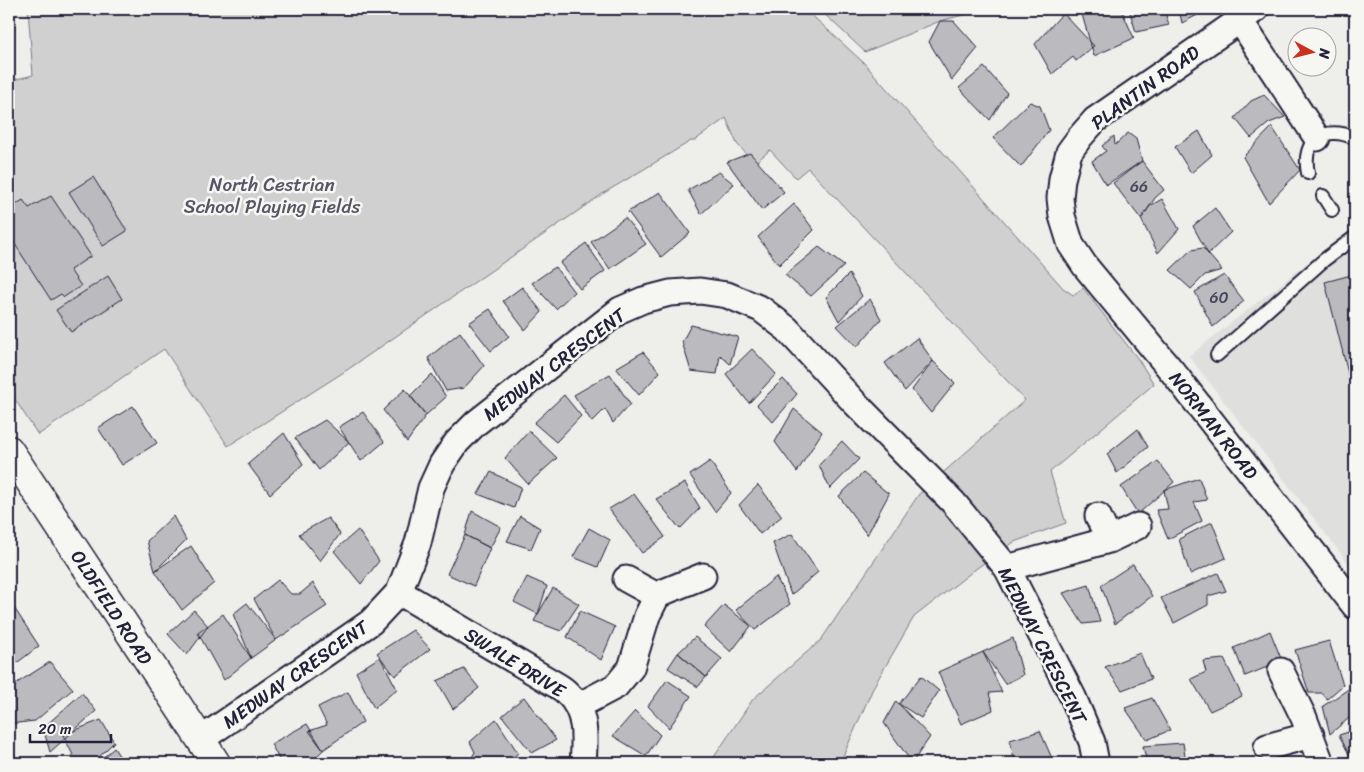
<svg xmlns="http://www.w3.org/2000/svg" width="1364" height="772" font-family="Sriracha,sans-serif">
	<style>
		.built { fill: #dfdfde }
		.green { fill: #d0d0d1; stroke: #797986 }
		.building { fill: #bbbbbf; stroke: #22223b }
		.lines { fill: none; stroke-linecap: round; stroke-linejoin: round }
		.service-casing { stroke: #22223b; stroke-width: 16 }
		.minor-casing { stroke: #22223b; stroke-width: 29 }
		.tertiary-casing { stroke: #22223b; stroke-width: 31 }
		.service { stroke: #f6f6f2; stroke-width: 12 }
		.minor { stroke: #f6f6f2; stroke-width: 25 }
		.tertiary { stroke: #f6f6f2; stroke-width: 28 }
		.labels { text-anchor: middle; stroke-width: 5; stroke-linejoin: round; paint-order: stroke }
		.number-label { font-size: 16px; fill: #48485c }
		.street-label { font-size: 19px; fill: #22223b; stroke: #f6f6f2 }
		.park-label { font-size: 19px; fill: #565668; stroke: #f6f6f2 }
	</style>
	<rect width="100%" height="100%" fill="#eeeeeb"/>
	<filter id="ink" filterUnits="userSpaceOnUse"><feTurbulence type="fractalNoise" baseFrequency=".02" numOctaves="2"/><feDisplacementMap in="SourceGraphic" scale="10" xChannelSelector="R" yChannelSelector="G"/><feConvolveMatrix kernelMatrix="1 2 1 2 8 2 1 2 1" color-interpolation-filters="sRGB"/></filter>
	<g filter="url(#ink)">
		<!-- built -->
		<path class="built" d="M1355 229V572L1189 356 1311 260Z"/>
		<!-- green -->
		<path class="green" d="M28 9H805L864 63 1063 288 1073 295 1083 288 1138 359 1154 384 1050 472 1066 523 1014 542 977 568 914 617 874 686 840 763H710L753 699 821 640 919 494 1025 400 808 168 796 178 770 150 755 163 737 144 726 118 694 141H691L604 193 347 370 228 446 164 349 38 435 9 390V81L33 75Z
			M819 9H986L940 21 865 52Z"/>
		<!-- building -->
		<path class="building" d="M1086 9H1121L1134 38 1094 56 1081 11Z
			M1129 9H1164L1169 25 1136 32Z
			M1179 9H1209L1182 23Z
			M1063 13 1094 46 1076 61 1073 57 1052 74 1035 44Z
			M940 21H954L978 48 952 80 929 42Z
			M984 67 1007 93 990 120 959 88Z
			M1264 95 1285 117 1269 123 1251 138 1235 118 1251 101Z
			M1030 102 1040 106 1049 130 1021 167 993 138Z
			M1272 127 1300 170 1269 203 1243 157Z
			M1199 131 1212 155 1191 173 1175 147Z
			M1128 133 1136 139 1142 161 1106 185 1092 161 1106 151 1102 146 1114 136 1115 145Z
			M750 153 784 192 762 210 727 162Z
			M1142 161 1164 190 1155 198 1141 219 1113 183Z
			M719 172 734 184 701 214 688 190Z
			M93 177 127 231 103 246 69 192Z
			M660 192 690 233 661 257 628 212Z
			M51 196 91 256 70 270 81 286 64 297 61 294 51 300 9 235V209L23 200 29 208Z
			M1162 199 1179 229 1158 253 1141 219 1150 206Z
			M794 204 814 230 779 265 758 237Z
			M1215 208 1231 232 1208 254 1193 226Z
			M625 218 646 244 610 269 591 242Z
			M586 243 605 271 580 289 560 263Z
			M819 247 844 266 811 296 785 275Z
			M1203 248 1222 270 1205 275 1191 289 1170 270 1191 250Z
			M555 267 574 292 556 309 532 283Z
			M849 274 862 296 839 321 826 297Z
			M1355 274V401L1325 282Z
			M1224 275 1244 301 1213 327 1195 292Z
			M108 276 122 299 71 332 56 310Z
			M522 287 542 312 525 330 503 301Z
			M870 299 881 319 857 347 837 326Z
			M490 309 509 336 491 351 469 323Z
			M691 325 738 337 730 364 720 355 717 374 691 371 682 342Z
			M460 332 484 366 464 388 446 391 428 358Z
			M917 338 933 361 905 391 885 363Z
			M752 349 776 374 749 403 726 374Z
			M643 352 660 372 639 395 616 368Z
			M933 361 955 383 931 413 912 390Z
			M432 374 446 397 426 415 410 396Z
			M610 374 630 404 613 423 605 409 592 422 574 395Z
			M783 379 797 394 773 422 757 405Z
			M405 389 426 415 407 442 383 410Z
			M564 395 581 416 556 442 534 423Z
			M133 406 157 443 122 465 98 428Z
			M794 409 822 432 797 472 775 442Z
			M363 412 384 442 361 461 339 427Z
			M325 420 349 442 319 470 295 438Z
			M1138 429 1148 447 1117 473 1107 454Z
			M529 431 557 458 528 484 505 458Z
			M284 433 303 464 270 494 248 464Z
			M842 441 859 459 830 489 819 465Z
			M710 461 731 493 715 512 690 475Z
			M1158 461 1174 482 1138 514 1121 487Z
			M491 472 521 487 514 508 478 494Z
			M863 473 889 494 867 535 839 496Z
			M1199 478 1207 500 1194 502 1202 521 1168 539 1156 510 1168 509 1164 490Z
			M685 483 700 508 680 529 656 499Z
			M758 485 782 516 760 534 739 505Z
			M634 494 665 537 642 553 609 509Z
			M472 511 501 527 490 548 465 535Z
			M173 516 186 540 155 571 147 541Z
			M520 516 540 528 531 549 507 541Z
			M328 518 340 534 320 561 299 534Z
			M1212 522 1226 558 1190 574 1179 539Z
			M589 528 610 540 598 567 573 557Z
			M358 530 379 561 361 584 334 551Z
			M792 534 818 572 791 595 773 543Z
			M465 535 490 548 474 586 447 574Z
			M191 546 214 583 182 610 155 571Z
			M1133 564 1152 596 1115 624 1101 585Z
			M1218 573 1226 591 1208 596V605L1174 623 1161 598Z
			M527 577 547 586 538 614 514 602Z
			M776 577 790 604 755 630 736 610Z
			M278 580 291 594H300L313 583 327 606 276 640 254 599Z
			M1089 585 1100 622 1083 624 1063 593Z
			M553 588 579 604 561 631 534 621Z
			M9 600 39 646 9 669Z
			M247 603 276 640 251 658 233 614Z
			M724 605 751 626 731 652 704 627Z
			M194 610 208 626 187 655 168 634Z
			M580 611 615 627 601 660 567 637Z
			M223 614 251 658 224 680 198 633Z
			M413 630 430 649 395 676 377 653Z
			M1270 631 1282 661 1245 676 1234 648Z
			M695 637 722 659 706 677 678 653Z
			M1013 638 1023 675 1005 684 983 652Z
			M1329 641 1343 685 1327 699 1322 693H1309L1295 650Z
			M983 652 1002 692 989 693 993 710 961 724 938 672Z
			M678 653 706 677 698 687 668 668Z
			M1140 653 1151 679 1122 690 1105 667Z
			M380 657 397 689 374 708 356 672Z
			M1224 659 1242 696 1210 711 1191 679 1206 672 1203 661Z
			M50 662 73 689 35 721 9 724V688Z
			M464 669 479 688 453 709 437 681Z
			M921 676 939 691 921 718 899 704Z
			M667 680 691 696 669 728 648 706Z
			M1350 688 1355 701V713L1330 734 1323 706Z
			M348 692 363 722 323 750 309 731 327 725 318 707Z
			M82 693 96 711 50 752 43 728Z
			M524 697 556 740 532 753 502 716Z
			M1152 698 1170 730 1147 740 1125 708Z
			M896 701 930 737 912 763 884 723Z
			M635 711 660 735 646 756 613 736Z
			M496 719 518 753 507 763H474L471 759 475 752 470 742Z
			M101 720 114 742 93 763H67L73 755 63 735Z
			M307 724 323 750 310 763H281L271 744Z
			M1355 730V756L1351 758 1339 735Z
			M1040 731 1054 763H1015L1010 740Z
			M1183 743 1186 763H1147L1143 746Z
			M114 748 124 763H97Z"/>
		<g class="lines">
			<!-- service casing -->
			<g class="service-casing">
				<path id="service" d="M1308 173C1301 139 1325 125 1355 138
					M1323 196 1332 210
					M1217 355 1324 260 1355 237"/>
			</g>
			<!-- minor casing -->
			<g class="minor-casing">
				<path id="minor" d="M1256 9 1095 120 1080 137 1069 152 1062 179 1060 198 1062 216 1071 245 1085 266 1176 376 1355 606
					M1239 19 1317 138
					M1098 516 1109 540
					M1007 568 1109 540 1138 526
					M626 579 657 596
					M399 592 551 682C556 685 563 688 567 693 587 711 585 739 583 763
					M1281 671 1304 718 1321 763
					M578 706 616 686 631 668 647 616 657 596 666 591 703 576
					M200 740 371 622 399 592 418 543 431 488 442 464 457 442 476 423 620 310 643 300 670 293 700 291 727 295 761 309 787 329 854 402 953 502 1007 568 1073 697 1092 742 1096 763
					M1267 747 1311 735"/>
			</g>
			<!-- tertiary casing -->
			<g class="tertiary-casing">
				<path id="tertiary" d="M9 450 216 763"/>
			</g>
			<!-- service -->
			<use href="#service" class="service"/>
			<!-- minor -->
			<use href="#minor" class="minor"/>
			<!-- tertiary -->
			<use href="#tertiary" class="tertiary"/>
		</g>
	</g>
	<g class="labels">
		<!-- number labels -->
		<g class="number-label">
			<text x="1139" y="192">66</text>
			<text x="1219" y="303">60</text>
		</g>
		<!-- street labels -->
		<g class="street-label">
			<text transform="translate(1145 87) rotate(-36)" y="7">PLANTIN ROAD</text>
			<text transform="translate(554 364) rotate(-37)" y="7">MEDWAY CRESCENT</text>
			<text transform="translate(1214 425) rotate(52)" y="7">NORMAN ROAD</text>
			<text transform="translate(112 607) rotate(57)" y="7">OLDFIELD ROAD</text>
			<text transform="translate(1043 645) rotate(63)" y="7">MEDWAY CRESCENT</text>
			<text transform="translate(515 662) rotate(32)" y="7">SWALE DRIVE</text>
			<text transform="translate(295 674) rotate(-35)" y="7">MEDWAY CRESCENT</text>
		</g>
		<!-- park labels -->
		<g class="park-label">
			<text x="272" y="191">North Cestrian<tspan x="272" dy="22">School Playing Fields</tspan></text>
		</g>
	</g>
	<!-- margin -->
	<rect width="1364" height="772" fill="none" stroke="#f6f6f2" stroke-width="30"/>
	<rect x="15" y="15" width="1334" height="742" fill="none" stroke="#22223b" stroke-width="2" filter="url(#ink)"/>
	<!-- north arrow -->
	<g transform="translate(1312 52) rotate(97)"><circle r="24" fill="#f6f6f2" stroke="#a1a1a9"/>
	<path d="M0-4L9 19L0 12L-9 19Z" fill="#c8321e"/>
	<text y="-8" font-size="14" font-weight="bold" text-anchor="middle" fill="#22223b">N</text>
	</g>
	<!-- scale -->
	<path d="M30 734v8h81v-8" fill="none" stroke="#22223b" stroke-width="2.5"/>
	<text x="38" y="734" font-size="15" fill="#22223b" stroke="#f6f6f2" stroke-width="4" paint-order="stroke">20 m</text>
</svg>
